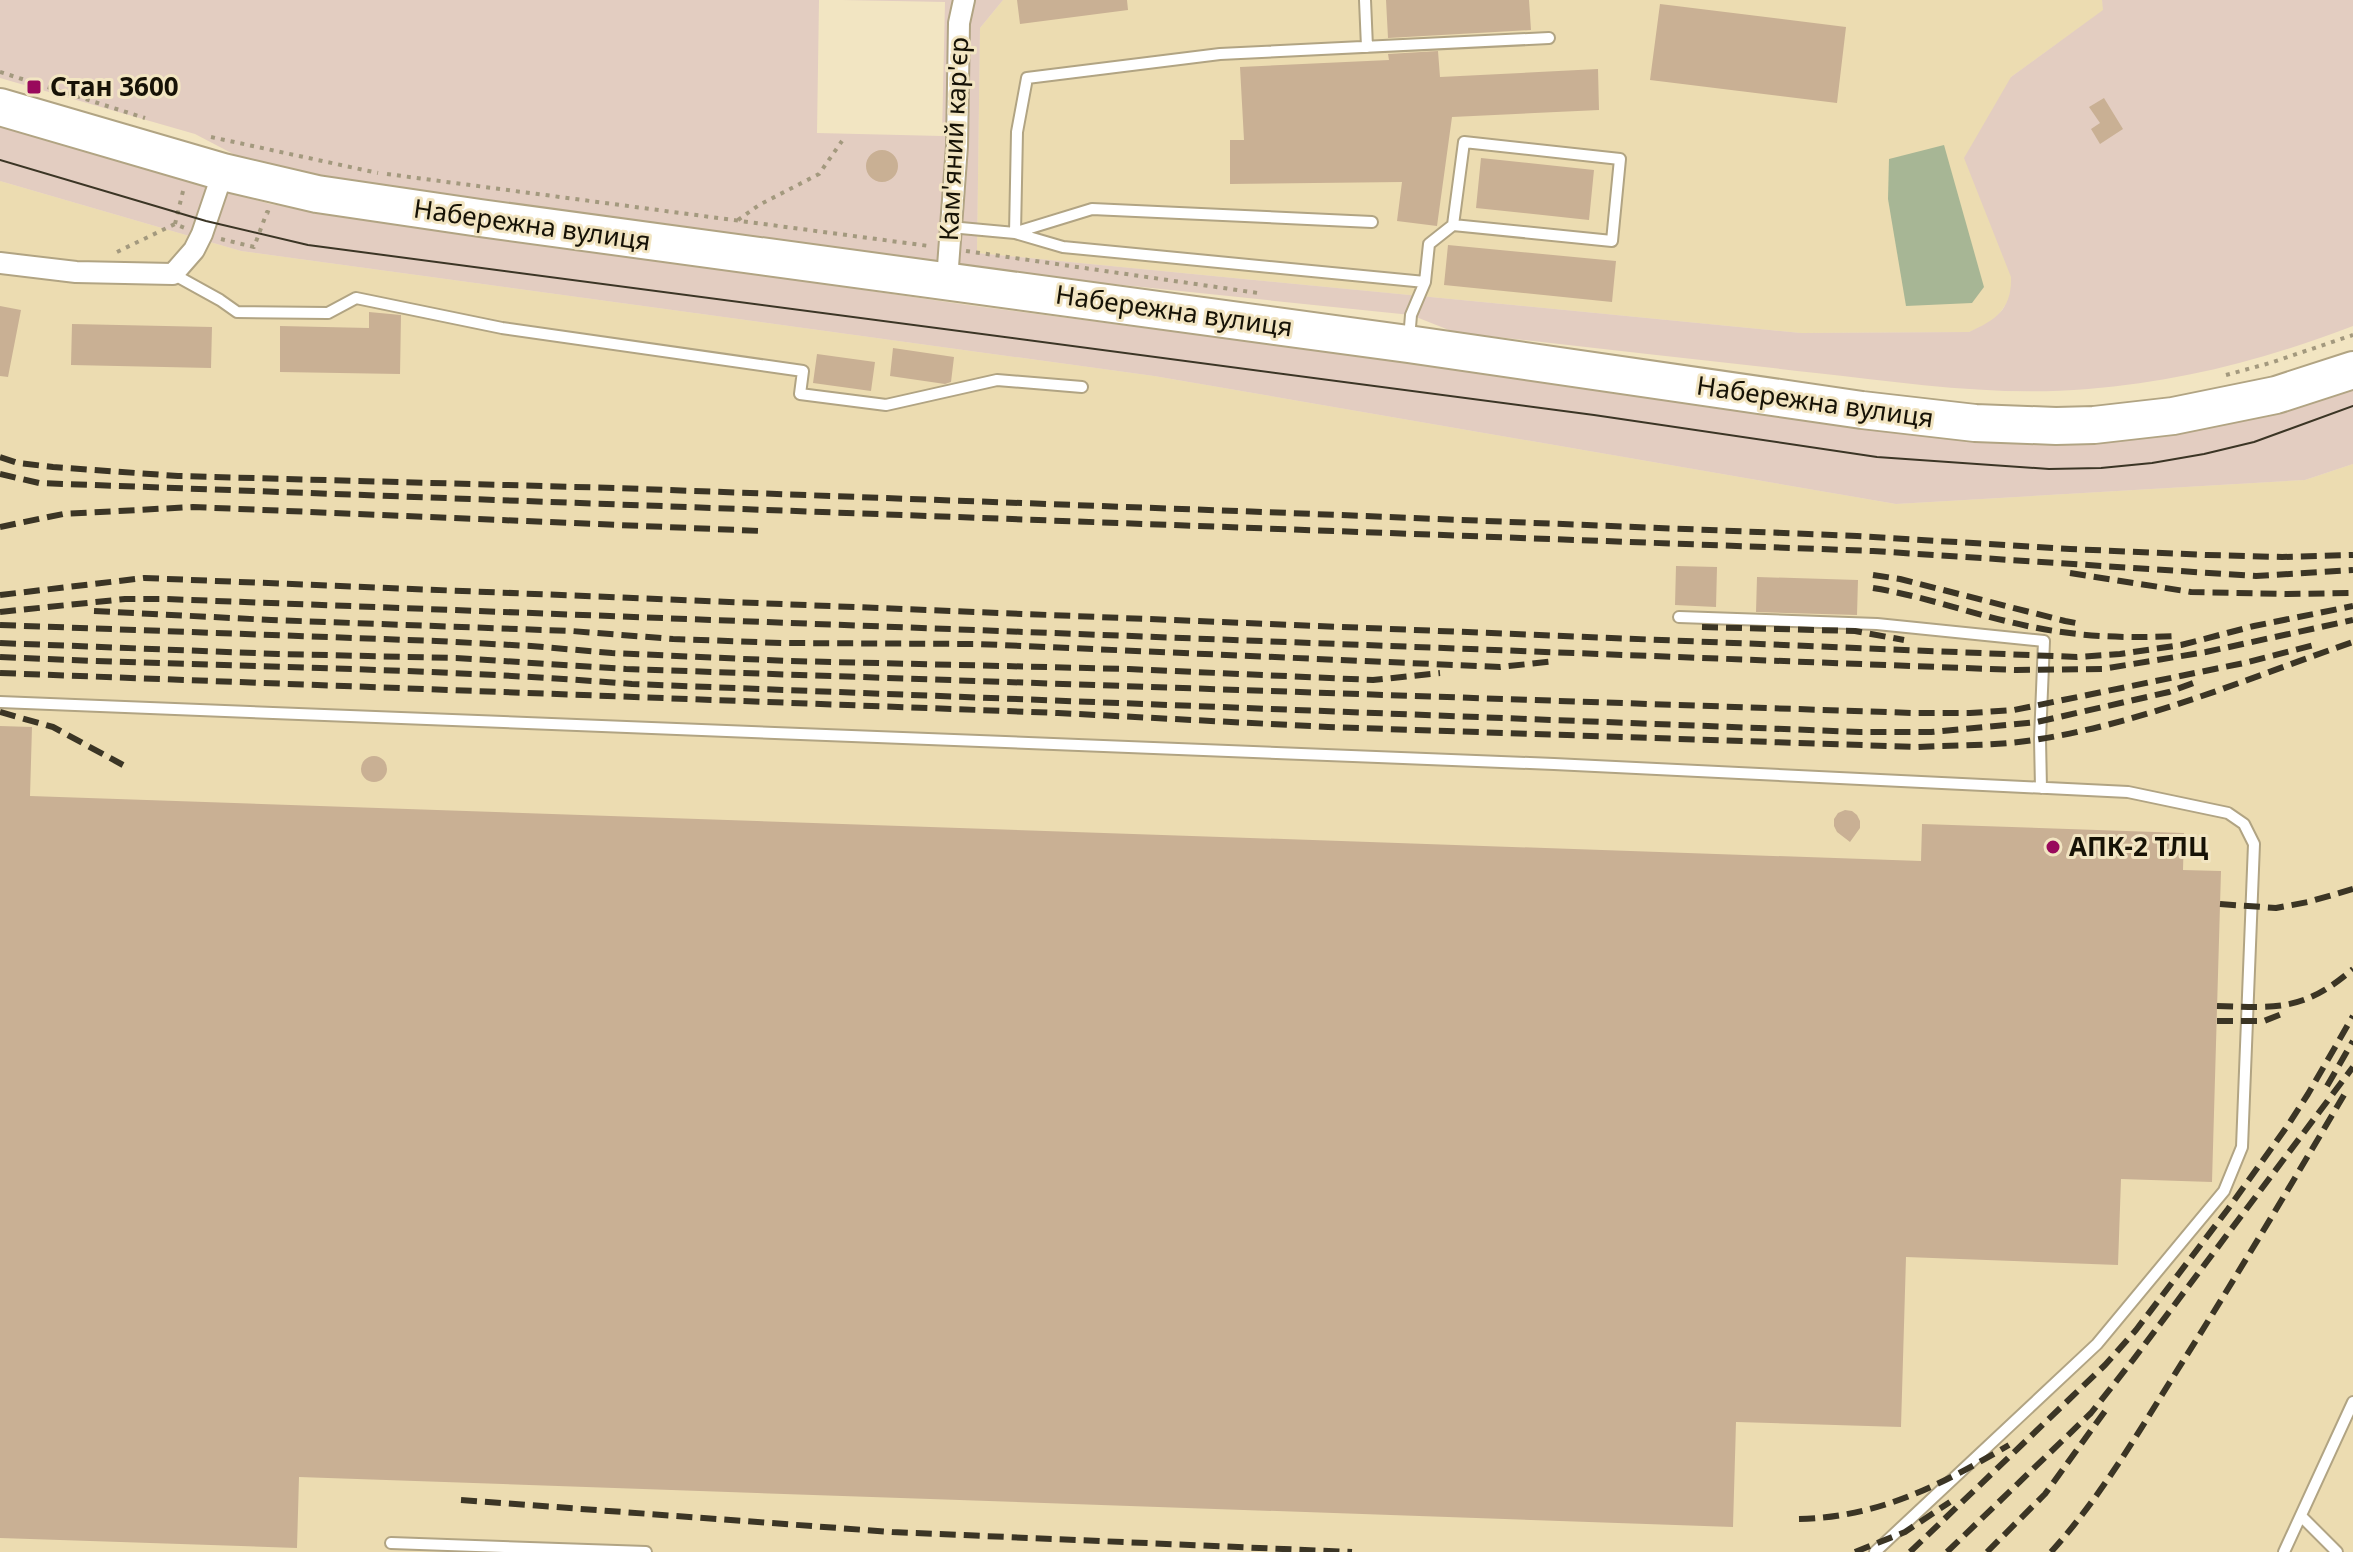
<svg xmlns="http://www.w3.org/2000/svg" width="2353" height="1552" font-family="'Noto Sans',sans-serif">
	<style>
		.built { fill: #ecdcb1 }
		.green { fill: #e3cdc1 }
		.water { fill: #a7b695 }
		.building { fill: #c9b094 }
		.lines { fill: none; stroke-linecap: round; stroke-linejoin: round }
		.lane-casing { stroke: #b1a483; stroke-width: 14 }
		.street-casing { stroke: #b1a483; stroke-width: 24 }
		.highway-casing { stroke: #b1a483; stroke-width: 40 }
		.path { stroke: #a3997e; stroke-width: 4; stroke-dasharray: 4 6; stroke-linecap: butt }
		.lane { stroke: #fff; stroke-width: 10 }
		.street { stroke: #fff; stroke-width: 20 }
		.highway { stroke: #fff; stroke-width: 36 }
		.tram { stroke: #3b3525; stroke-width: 2 }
		.rail { stroke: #3b3525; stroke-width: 6; stroke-dasharray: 16 8; stroke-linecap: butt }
		.poi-dot { fill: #990a5c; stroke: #f2e5c2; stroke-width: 3 }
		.labels { text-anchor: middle; stroke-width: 6; stroke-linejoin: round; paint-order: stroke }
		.poi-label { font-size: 26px; font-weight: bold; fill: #161206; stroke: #f2e5c2; text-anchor: start }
		.street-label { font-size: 26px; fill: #161206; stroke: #f2e5c2 }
	</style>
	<rect width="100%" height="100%" fill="#f2e5c2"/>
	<!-- built -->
	<path class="built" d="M1003 0H2102L2104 10 2011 77 2012 296 1993 322 1969 332 1801 333 977 253 980 28Z
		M0 181 241 251 1154 376 1896 504 2305 480 2353 464V1552H0Z"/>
	<!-- green -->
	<path class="green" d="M0 0H819L817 133 942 136 945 2 842 0H1003L980 28 977 253 1801 333 1969 332C1996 320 2012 309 2011 277L1964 158 2011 77 2103 10 2102 0H2353V326C2267 359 2180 382 2088 389 1997 397 1907 383 1816 373 1695 359 1575 346 1454 332L1411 315 948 267 367 185 276 168 239 157 195 134 0 78Z
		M0 122 270 204 968 305 1921 429 2353 378V464L2305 480 1896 504 1154 376 241 251 0 181Z"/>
	<!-- water -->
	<path class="water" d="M1944 145 1984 287 1972 303 1906 306 1888 199 1889 159Z"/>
	<!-- building -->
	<path class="building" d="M1017 0H1127L1128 10 1020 24Z
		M1386 0H1529L1531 30 1388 38Z
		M1660 4 1846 27 1837 103 1650 80Z
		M1438 51 1440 77 1598 69 1599 110 1452 117 1437 226 1397 221 1402 182 1230 184V140H1244L1240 67 1389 60 1388 54Z
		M2104 98 2123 129 2100 144 2091 129 2100 123 2089 107Z
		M866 166a16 16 0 1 1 32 0a16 16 0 1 1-32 0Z
		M1481 158 1594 170 1589 220 1476 208Z
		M1448 245 1616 261 1612 302 1444 285Z
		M0 306 21 310 8 377 0 376Z
		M369 312 401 315 400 374 280 372V326L369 328Z
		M72 324 212 327 211 368 71 365Z
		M893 348 954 357 951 382 945 384 890 376Z
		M817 354 875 362 871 391 813 383Z
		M1676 566 1717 567 1716 607 1675 605Z
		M1757 577 1858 580 1857 615 1756 612Z
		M0 726 32 727 30 796 1921 861 1922 824 2184 833 2183 870 2221 871 2212 1182 2121 1179 2118 1265 1906 1257 1901 1427 1736 1422 1733 1527 299 1477 297 1548 0 1538Z
		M361 769a13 13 0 1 1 26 0a13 13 0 1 1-26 0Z
		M1845 810 1852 811 1857 815 1860 821V828L1850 842 1837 832 1834 826V819L1838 813Z"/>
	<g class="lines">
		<!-- lane casing -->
		<g class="lane-casing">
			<path id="lane" d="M1365 0 1367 47
				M950 227 1015 233 1063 247 1425 282
				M1017 232 1092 209 1372 222
				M1015 233 1017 132 1027 78 1220 54 1549 38
				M173 274 220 300 237 312 328 313 356 298 502 328 803 371 800 394 886 405 997 380 1082 387
				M1409 339 1411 315 1425 282 1429 244 1453 225 1612 241 1620 159 1464 142 1453 225
				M1679 617 1877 624 2044 641 2040 739 2041 788
				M0 702 1554 764 2128 792 2228 813 2244 824 2254 844 2242 1147 2224 1191 2097 1344 1875 1552
				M2301 1516 2337 1552
				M391 1543 646 1552
				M2284 1552 2353 1402"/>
		</g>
		<!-- street casing -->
		<g class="street-casing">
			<path id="street" d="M0 263 76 272 173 274 194 250 202 234 223 172
				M947 280 957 146 959 23 964 0"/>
		</g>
		<!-- highway casing -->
		<g class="highway-casing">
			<path id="highway" d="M0 107 223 172 317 194 480 218 1408 344 1862 410 1975 423 2056 426 2094 425 2173 416 2276 395 2353 370"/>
		</g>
		<!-- path -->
		<path class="path" d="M0 72 145 118
			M211 137 378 173
			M387 174 929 246
			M738 220 759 205 819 174 842 141
			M175 224 184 187
			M221 239 254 247 267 212 270 213
			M966 251 1258 293
			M117 252 175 224 185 228
			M2226 375 2270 363 2353 335"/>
		<!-- lane -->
		<use href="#lane" class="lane"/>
		<!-- street -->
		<use href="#street" class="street"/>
		<!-- highway -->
		<use href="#highway" class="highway"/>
		<!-- tram -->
		<path class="tram" d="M0 160 206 221 308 245 1594 415 1877 457 2049 469 2101 468 2152 463 2204 454 2254 442 2353 406"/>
		<!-- rail -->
		<path class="rail" d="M0 457 18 463 53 467 178 476 615 488 1290 513 1857 536 2070 549 2207 555 2282 557 2353 555
			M0 474 39 483 1873 551 2256 576 2353 570
			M0 527 63 514 193 507 761 531
			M2070 573 2191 592 2287 594 2353 593
			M1873 575 1900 579 2065 621 2081 624
			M1873 588C1922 596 1963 611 2010 622 2066 636 2118 639 2175 636
			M0 595 144 578 2077 657 2120 654 2181 645 2254 626 2353 606
			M94 611 271 620 572 631 673 639 782 643 978 644 1500 667 1556 661
			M0 612 125 599H166L2016 670 2102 669 2206 652 2353 620
			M0 625 436 641 531 646 612 653 790 661 1129 669 1373 680 1440 673
			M1702 627 1855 631 1904 640
			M0 643 278 654 456 658 626 669 1913 713H1970L2014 710 2244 663 2314 645
			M0 657C210 667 422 667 632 684L1860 732H1931L2037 722 2169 692 2196 682
			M0 673 1058 713 1328 727 1918 747C1958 745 2000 746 2040 739 2147 722 2251 677 2353 642
			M0 712 53 727 123 765
			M2220 904 2276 908 2308 902 2353 889
			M2217 1006C2278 1008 2304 1011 2353 969
			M2217 1021H2264L2287 1012
			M2327 1086 2353 1041
			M461 1500 892 1532 1352 1552
			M1799 1519C1880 1517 1941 1485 2009 1445
			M1855 1552 1905 1532 1950 1502
			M1910 1552 2105 1365 2136 1330 2228 1209 2288 1125 2308 1094 2353 1016
			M1947 1552 2091 1413 2133 1360 2353 1067
			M1987 1552 2045 1494 2108 1407
			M2051 1552C2099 1499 2135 1438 2173 1377 2232 1284 2288 1190 2344 1095"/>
	</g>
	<!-- markers -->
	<g class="poi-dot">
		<rect x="26" y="79" width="16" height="16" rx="4"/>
		<circle cx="2053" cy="847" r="8"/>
	</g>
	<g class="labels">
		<!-- poi labels -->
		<g class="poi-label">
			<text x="50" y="96">Стан 3600</text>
			<text x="2069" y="856">АПК-2 ТЛЦ</text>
		</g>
		<!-- street labels -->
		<g class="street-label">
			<text transform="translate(954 139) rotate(-87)" y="9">Кам'яний кар'єр</text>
			<text transform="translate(532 225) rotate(8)" y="9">Набережна вулиця</text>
			<text transform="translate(1174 311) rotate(8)" y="9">Набережна вулиця</text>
			<text transform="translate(1815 402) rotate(8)" y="9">Набережна вулиця</text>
		</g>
	</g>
</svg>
